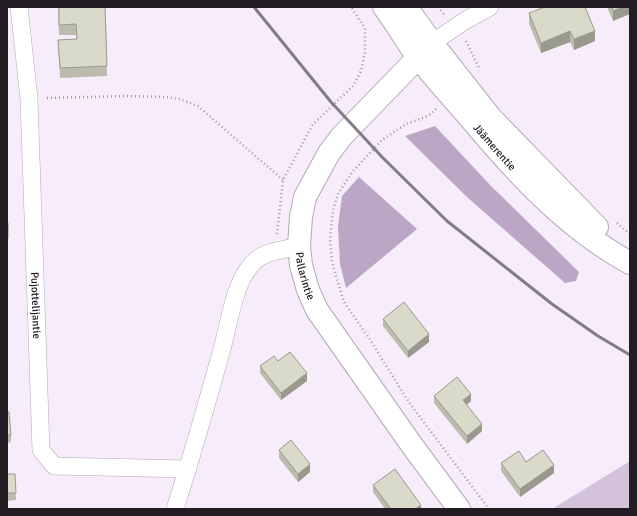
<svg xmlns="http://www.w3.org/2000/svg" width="637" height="516" font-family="Signika,sans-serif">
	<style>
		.green { fill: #d4c2dd }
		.forest { fill: #bba7c5 }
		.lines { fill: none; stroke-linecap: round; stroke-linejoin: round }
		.street-casing { stroke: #b2aab7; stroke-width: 18 }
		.secondary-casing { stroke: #b2aab7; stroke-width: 24 }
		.path { stroke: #a099a3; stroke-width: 2.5; stroke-dasharray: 1 3; stroke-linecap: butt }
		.street { stroke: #fff; stroke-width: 17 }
		.secondary { stroke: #fff; stroke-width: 22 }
		.rail { stroke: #837c86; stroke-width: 3 }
		.wall { fill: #bbbbaf }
		.shaded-wall { fill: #99998e }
		.building { fill: #dadacb; stroke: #99998e }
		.labels { text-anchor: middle; stroke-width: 3.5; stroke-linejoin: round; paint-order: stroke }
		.street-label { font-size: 11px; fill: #211d22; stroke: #f6ecfa }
	</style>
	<rect width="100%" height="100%" fill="#f6ecfa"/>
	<!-- green -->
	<path class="green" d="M630 461V509H552Z"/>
	<!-- forest -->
	<path class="forest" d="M435 126 491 186 579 272 576 281 565 283 468 198 405 136Z
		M359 177 417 229 346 288 340 264 338 226 342 196Z"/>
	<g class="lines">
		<!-- street casing -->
		<g class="street-casing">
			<g id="street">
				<path id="s1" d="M19 7 29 99 41 450 54 466 188 469"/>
				<path d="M432 43 466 20 490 7"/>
				<path d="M175 509C192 456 207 403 222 349 229 324 234 283 252 264 263 251 283 250 299 246"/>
			</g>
		</g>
		<!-- secondary casing -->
		<g class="secondary-casing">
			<g id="secondary">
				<path id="s2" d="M384 7C396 23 406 41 418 57 434 78 452 97 469 117 515 172 566 228 630 263"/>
				<path d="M406 7 432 43 491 118 597 227"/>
				<path id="s3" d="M432 43 342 136 329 153 305 197 301 217 299 246 301 265 308 290 317 310 411 444 459 509"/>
			</g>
		</g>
		<!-- path -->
		<path class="path" d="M438 7 444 14
			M466 41 480 70
			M47 98 126 96 166 97 179 99 198 106 283 180
			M436 109 428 116 406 124 382 140 353 171 338 194 333 210 330 240 332 261 336 276 344 302 369 338 408 401 489 509
			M617 223 630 234
			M277 234 283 180 313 124 353 86 361 71 365 52V28L351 7"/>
		<!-- street -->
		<use href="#street" class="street"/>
		<!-- secondary -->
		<use href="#secondary" class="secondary"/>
		<!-- rail -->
		<path class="rail" d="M254 7 331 102 382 157 447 221 552 304 598 336 630 355"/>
	</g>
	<!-- wall -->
	<path class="wall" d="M58 7H105L107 76 60 78 58 40 76 39V35H59Z
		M607 7H630L613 21Z
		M529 13 595 41 574 50 570 42 541 53 529 24Z
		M7 223H8V246H7Z
		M383 319 429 342 408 358 383 326Z
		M278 361 307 381 281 400 260 373V366Z
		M434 396 471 401 467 405 482 431 467 444 434 403Z
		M7 412 11 435V442L7 443Z
		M279 450 310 472 298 482 279 458Z
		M526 462 554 473 520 497 501 471V463Z
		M7 474H15L16 500 7 501Z
		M373 485 421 509H385L373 492Z"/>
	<!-- shaded-wall -->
	<path class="shaded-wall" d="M622 7H630V14L613 21V11Z
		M570 31V42L541 53V43Z
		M595 31V41L574 50V39Z
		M429 334V342L408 358V351Z
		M307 373V381L281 400V393Z
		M471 394V401L463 407V400Z
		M482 424V431L467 444V436Z
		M310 464V472L298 482V474Z
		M554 465V473L520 497V489Z
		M421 505V509H415Z"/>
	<!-- building -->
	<path class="building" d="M59 7H105L107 66 60 68 58 40 77 39 76 24 59 25Z
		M545 7H585L595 31 574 39 570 31 541 43 529 13Z
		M612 7H622L613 11Z
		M7 223H8V239H7Z
		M404 302 429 334 408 351 383 319Z
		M290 352 307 373 281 393 260 366 274 356 278 361Z
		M457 377 471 394 463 400 482 424 467 436 434 396Z
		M7 412H9L11 435H7Z
		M291 440 310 464 298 474 279 450Z
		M543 450 554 465 520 489 501 463 519 451 526 462Z
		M395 469 421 505 415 509H391L373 485Z
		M7 474H15L16 493H7Z"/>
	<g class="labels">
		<!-- street labels -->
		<g class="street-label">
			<text dy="4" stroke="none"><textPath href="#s2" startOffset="179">Jäämerentie</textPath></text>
			<text dy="4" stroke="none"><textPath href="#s3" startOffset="281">Pallarintie</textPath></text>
			<text dy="4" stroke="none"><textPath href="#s1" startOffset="299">Pujottelijantie</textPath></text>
		</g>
	</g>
	<!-- border -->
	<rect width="637" height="516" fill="none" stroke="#211d22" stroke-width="16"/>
</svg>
